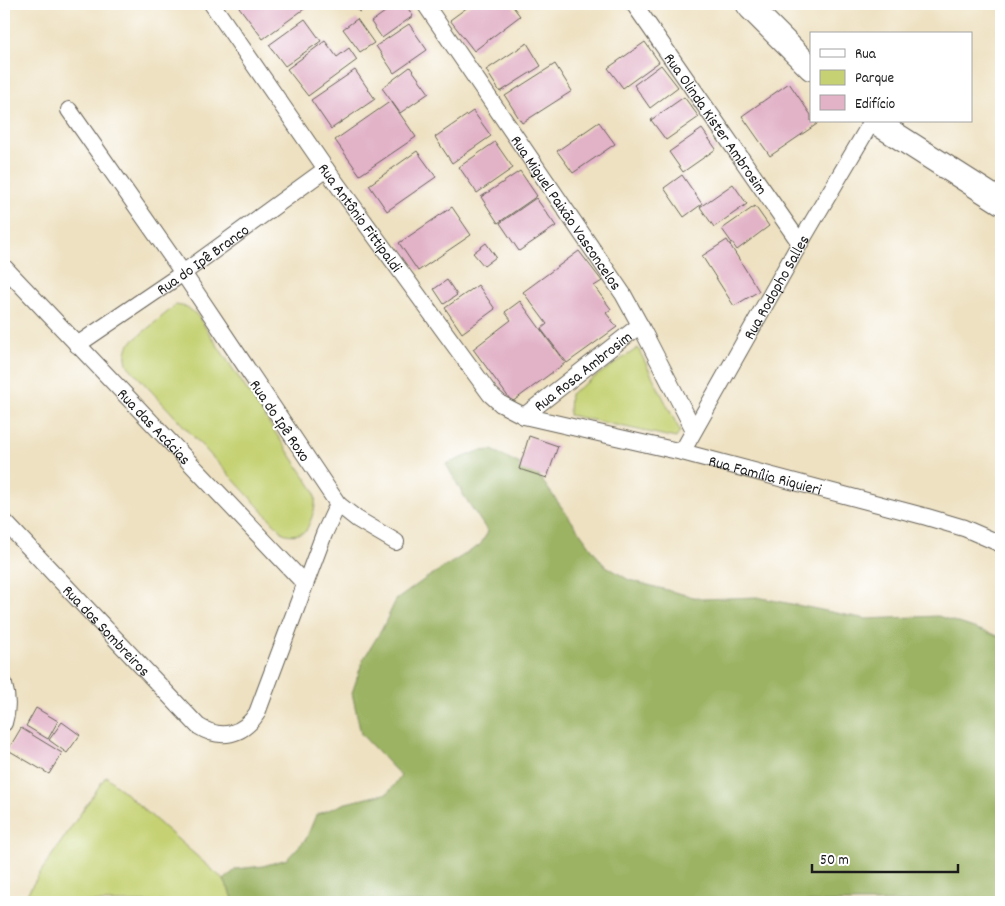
<svg xmlns="http://www.w3.org/2000/svg" width="1005" height="906" font-family="Dekko,sans-serif">
	<style>
		.green { fill: #c5d172; stroke: #707647 }
		.forest { fill: #9cb364; stroke: #5c6840 }
		.building { fill: #e2b2c7 }
		.lines { fill: none; stroke-linecap: round; stroke-linejoin: round }
		.street-casing { stroke: #666156; stroke-width: 18 }
		.secondary-casing { stroke: #666156; stroke-width: 26 }
		.street { stroke: #fff; stroke-width: 16 }
		.secondary { stroke: #fff; stroke-width: 24 }
		.labels { text-anchor: middle; stroke-width: 4; stroke-linejoin: round; paint-order: stroke }
		.street-label { font-size: 16px; fill: #1c1c1c; stroke: #fff }
	</style>
	<rect width="100%" height="100%" fill="#fff"/>
	<filter id="ink" filterUnits="userSpaceOnUse"><feTurbulence type="fractalNoise" baseFrequency=".02" numOctaves="2"/><feDisplacementMap in="SourceGraphic" scale="10" xChannelSelector="R" yChannelSelector="G"/><feConvolveMatrix kernelMatrix="1 2 1 2 8 2 1 2 1" color-interpolation-filters="sRGB"/></filter>
	<filter id="wash" filterUnits="userSpaceOnUse"><feTurbulence type="fractalNoise" baseFrequency=".0096" numOctaves="4" result="noise"/><feDisplacementMap in="SourceGraphic" scale="20" xChannelSelector="R" yChannelSelector="G"/><feGaussianBlur stdDeviation="1.12" result="paint"/><feColorMatrix in="noise" values="0 0 0 0 0 0 0 0 0 0 0 0 0 0 0 0 0 1.4 0 .05"/><feComposite in="paint" operator="in"/></filter>
	<g filter="url(#wash)">
		<rect width="100%" height="100%" fill="#eee1c1"/>
		<!-- green -->
		<path class="green" d="M176 305 187 307 197 315 313 489C319 504 312 517 306 531 298 535 292 536 283 533L128 366C125 358 125 352 129 344Z
			M638 348 680 431 676 438 569 415 570 394Z
			M106 776 224 880 235 902H22L40 873Z"/>
		<!-- forest -->
		<path class="forest" d="M492 450 536 472 603 564 629 580 701 599 757 597 866 619 938 616 1001 637V902H235L224 880 236 869 263 866 287 859 306 839 316 815 346 803 388 793 401 776 361 734 352 693 363 660 382 629 396 600 425 579 480 545 488 532 464 496 446 464 479 451Z"/>
		<g id="blocks">
			<!-- building -->
			<path class="building" d="M244 4H311L263 39 239 7Z
				M353 4H371L359 12Z
				M396 4H405L413 16 382 38 371 22Z
				M472 4H511L520 16 474 51 450 20Z
				M305 19 321 41 285 66 269 45Z
				M357 19 374 43 360 52 343 29Z
				M409 24 427 50 394 73 376 46Z
				M325 41 337 57 349 48 357 60 308 96 287 69Z
				M645 42 659 62 623 88 608 68Z
				M527 43 541 66 500 92 486 70Z
				M555 64 572 91 522 123 505 96Z
				M661 65 678 87 650 108 634 85Z
				M410 67 429 93 400 113 382 88Z
				M355 70 375 99 331 129 311 100Z
				M789 83 811 115V121H816L817 124 770 156 742 116Z
				M684 97 699 117 666 140 651 120Z
				M391 101 416 137 360 175 335 140Z
				M473 111 491 136 452 163 435 137Z
				M599 122 615 144 573 173 557 151Z
				M702 129 716 149 683 172 669 152Z
				M495 142 513 168 477 193 459 167Z
				M417 151 436 177 387 211 369 185Z
				M520 171 537 196 498 223 481 197Z
				M682 175 702 204 684 217 664 188Z
				M733 184 747 204 714 227 700 207Z
				M536 198 556 226 519 251 500 223Z
				M755 206 769 226 737 250 722 229Z
				M452 207 471 235 418 271 399 243Z
				M727 240 759 291 734 306 702 256Z
				M486 243 496 257 484 266 473 253Z
				M579 251 602 281 594 286 611 309 606 313 617 327 567 363 541 329 547 324 523 292Z
				M447 280 457 295 444 304 434 289Z
				M478 285 495 309 462 333 445 308Z
				M520 301 565 363 512 402 473 349 511 320 505 312Z
				M529 436 558 446 547 478 519 469Z
				M36 708 58 721 48 739 26 726Z
				M62 722 80 735 67 753 49 740Z
				M21 728 62 753 49 774 8 750Z"/>
		</g>
	</g>
	<g filter="url(#ink)">
		<use href="#blocks" fill-opacity="0" stroke="#666156" stroke-width="1"/>
		<g class="lines">
			<!-- street casing -->
			<g class="street-casing">
				<g id="street">
					<path id="s1" d="M212 4 326 169 490 394 501 404 524 416 682 452 927 517 964 528 1001 544"/>
					<path id="s2" d="M425 4 623 294 640 325 694 430"/>
					<path id="s3" d="M634 4 800 243"/>
					<path id="s4" d="M4 267 305 584"/>
					<path id="s5" d="M77 345 183 273 326 169"/>
					<path id="s6" d="M524 416 640 325"/>
					<path id="s7" d="M682 452 800 243 872 121"/>
					<path d="M338 504 357 519 396 542"/>
					<path id="s8" d="M4 521 198 726C220 740 243 736 257 713L324 534 338 504 183 273 69 110"/>
					<path d="M4 685C8 698 8 710 4 723"/>
				</g>
			</g>
			<!-- secondary casing -->
			<g class="secondary-casing">
				<path id="secondary" d="M748 4 751 8 811 68
					M874 121 1001 202"/>
			</g>
			<!-- street -->
			<use href="#street" class="street"/>
			<!-- secondary -->
			<use href="#secondary" class="secondary"/>
		</g>
	</g>
	<g class="labels">
		<!-- street labels -->
		<g class="street-label">
			<text dy="6" stroke="none"><textPath href="#s3" startOffset="145">Rua Olinda Kister Ambrosim</textPath></text>
			<text dy="6" stroke="none"><textPath href="#s2" startOffset="252">Rua Miguel Paixão Vasconcelos</textPath></text>
			<text dy="6" stroke="none"><textPath href="#s1" startOffset="260">Rua Antônio Fittipaldi</textPath></text>
			<text dy="6" stroke="none"><textPath href="#s5" startOffset="152">Rua do Ipê Branco</textPath></text>
			<text dy="6" stroke="none"><textPath href="#s7" startOffset="190">Rua Rodopho Salles</textPath></text>
			<text dy="6" stroke="none"><textPath href="#s6" startOffset="74">Rua Rosa Ambrosim</textPath></text>
			<text transform="translate(281 420) rotate(56)" y="6">Rua do Ipê Roxo</text>
			<text dy="6" stroke="none"><textPath href="#s4" startOffset="219">Rua das Acácias</textPath></text>
			<text dy="6" stroke="none"><textPath href="#s1" startOffset="768">Rua Família Riquieri</textPath></text>
			<text dy="6" stroke="none"><textPath href="#s8" startOffset="150">Rua dos Sombreiros</textPath></text>
		</g>
	</g>
	<!-- margin -->
	<rect width="1005" height="906" fill="none" stroke="#fff" stroke-width="20"/>
	<!-- legend -->
	<rect x="810" y="32" width="162" height="90" fill="#ffffff" stroke="#a4a4a4"/>
	<rect x="820" y="49" width="25" height="8" fill="#ffffff" stroke="#a4a4a4"/>
	<text x="855" y="58" font-size="15" fill="#1c1c1c">Rua</text>
	<rect x="820" y="70" width="25" height="15" fill="#c5d172" stroke="#a4a4a4"/>
	<text x="855" y="82" font-size="15" fill="#1c1c1c">Parque</text>
	<rect x="820" y="95" width="25" height="15" fill="#e2b2c7" stroke="#a4a4a4"/>
	<text x="855" y="108" font-size="15" fill="#1c1c1c">Edifício</text>
	<!-- scale -->
	<path d="M812 864v8h146v-8" fill="none" stroke="#1c1c1c" stroke-width="2.5"/>
	<text x="820" y="864" font-size="15" fill="#1c1c1c" stroke="#ffffff" stroke-width="4" paint-order="stroke">50 m</text>
</svg>
